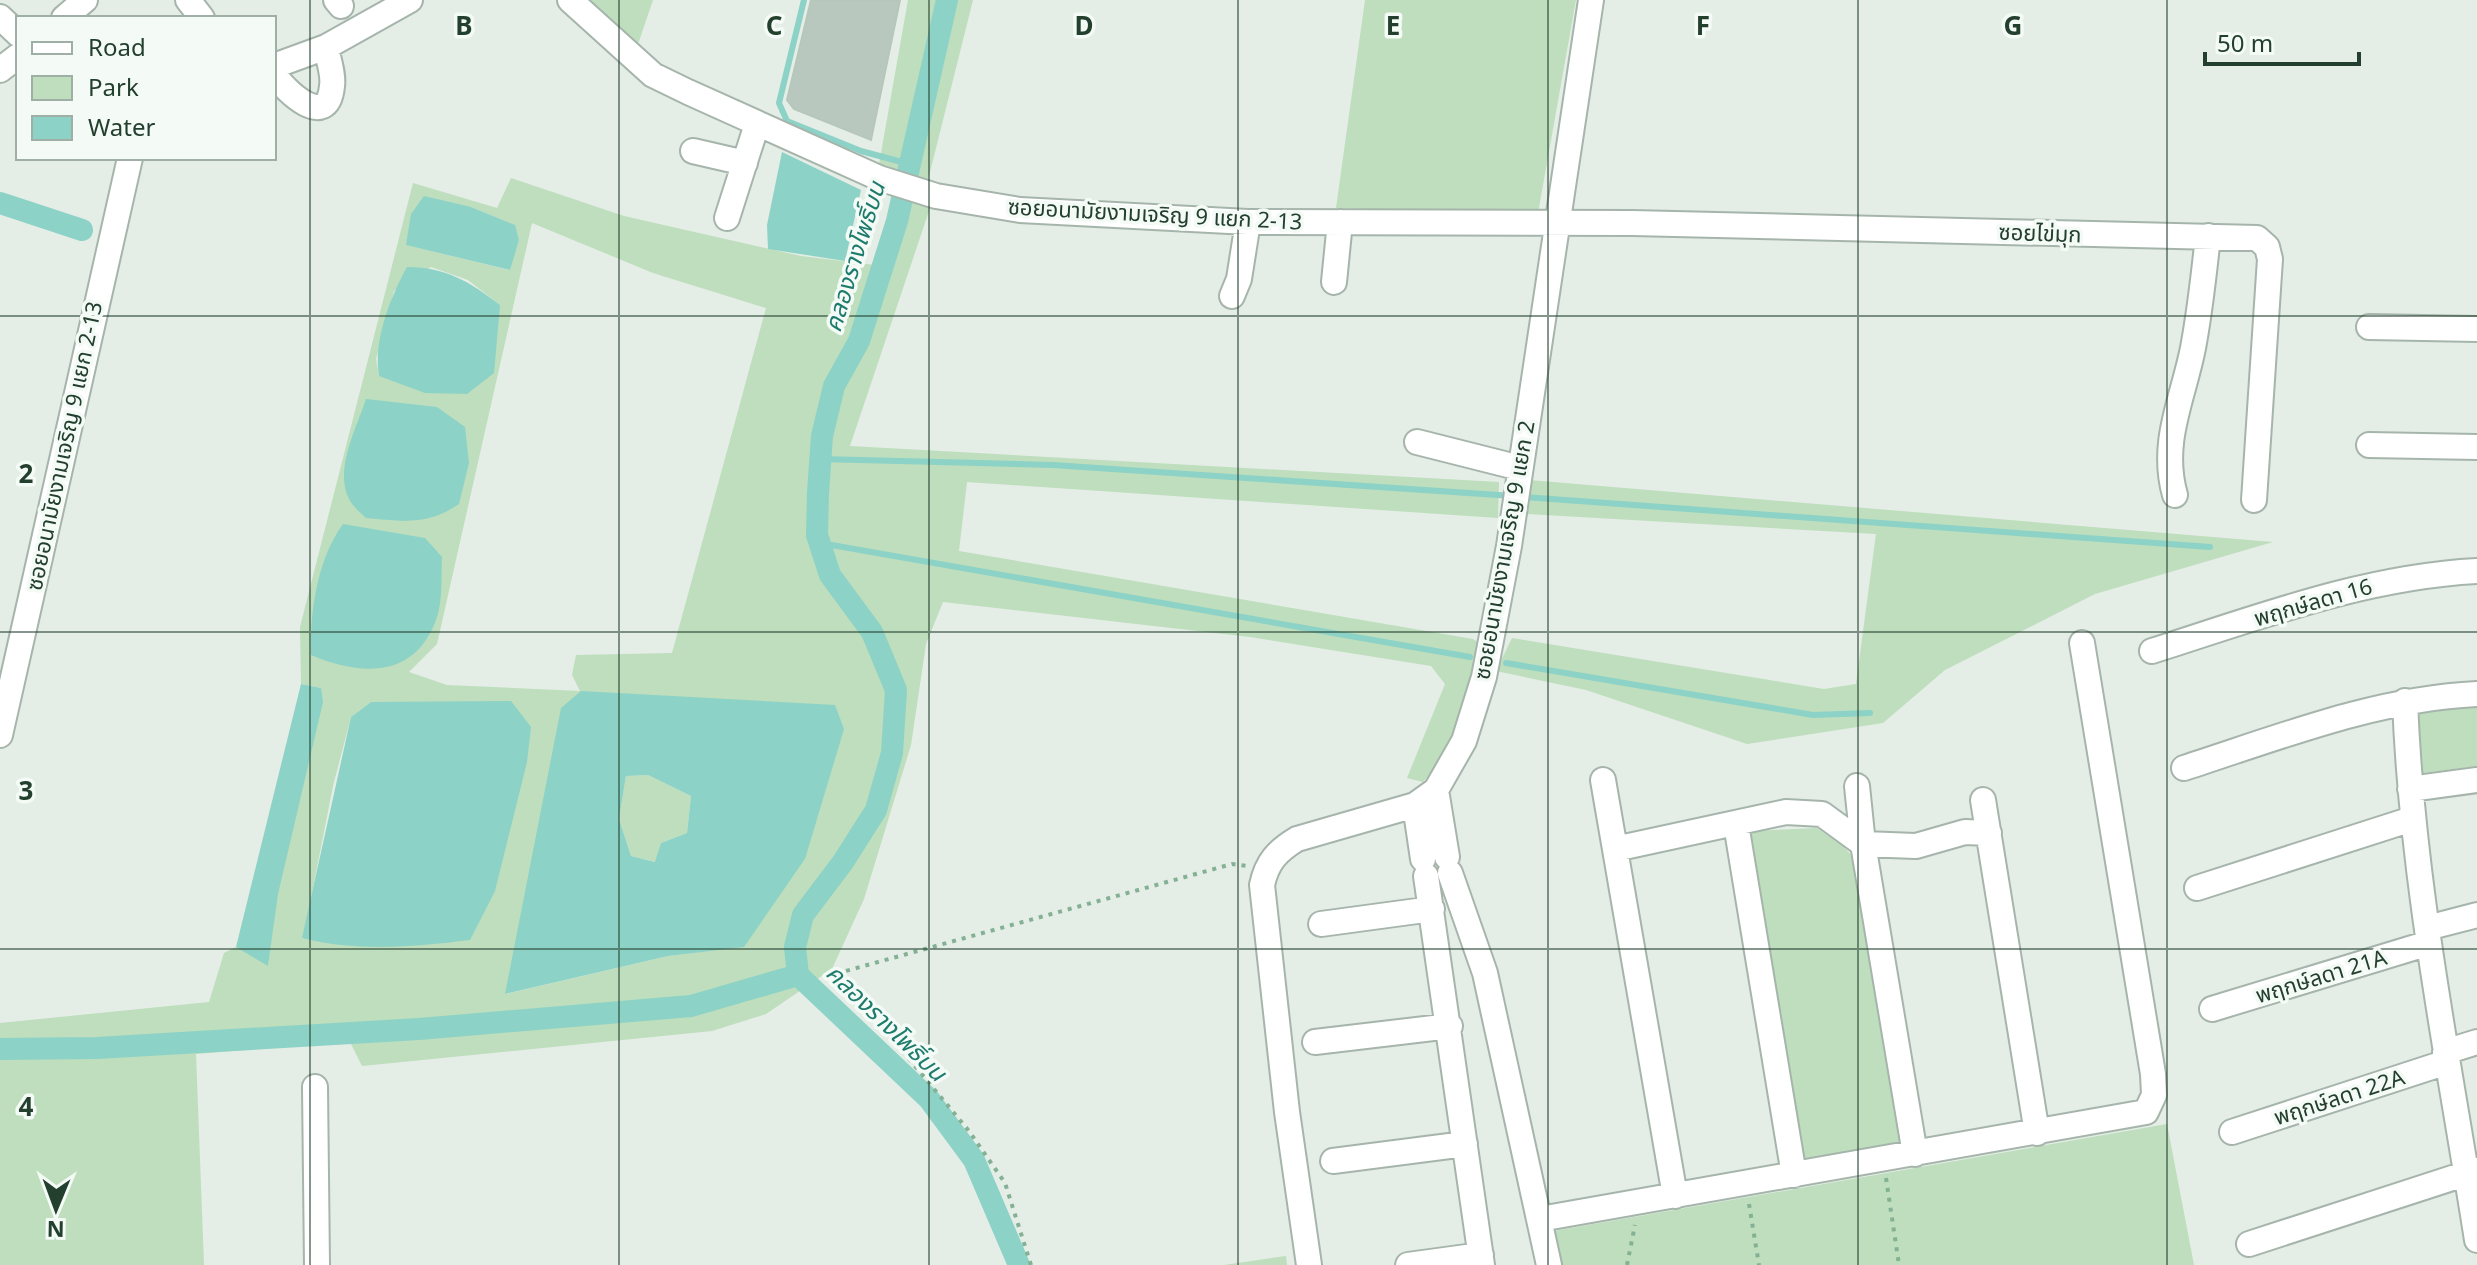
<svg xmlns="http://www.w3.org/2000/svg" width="2477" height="1265" font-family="'Noto Sans','Noto Sans Thai',sans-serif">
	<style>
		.green { fill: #bedebd; fill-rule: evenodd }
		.water { fill: #8cd2c6; fill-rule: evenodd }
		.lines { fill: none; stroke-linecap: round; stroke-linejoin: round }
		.stream { stroke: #8cd2c6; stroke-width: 6 }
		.canal { stroke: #8cd2c6; stroke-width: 22 }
		.building { fill: #b9c8be; stroke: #b6c7ba; stroke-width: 2 }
		.minor-casing { stroke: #a6b5ab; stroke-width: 28 }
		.path { stroke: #84b194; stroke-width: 4; stroke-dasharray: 4 6; stroke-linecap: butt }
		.minor { stroke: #fff; stroke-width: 24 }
		.grid { fill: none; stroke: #233f2e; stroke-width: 2; stroke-opacity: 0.55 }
		.labels { text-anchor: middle; stroke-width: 7; stroke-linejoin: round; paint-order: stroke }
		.street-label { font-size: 22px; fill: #233f2e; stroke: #f4faf5 }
		.water-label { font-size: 24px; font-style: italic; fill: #1d7b6c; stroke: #f4faf5 }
		.grid-label { font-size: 26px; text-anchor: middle; font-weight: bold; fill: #233f2e; stroke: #f4faf5; stroke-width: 7; stroke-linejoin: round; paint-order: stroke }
	</style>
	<rect width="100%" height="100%" fill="#e4ede6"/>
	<!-- green -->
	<path class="green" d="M583 0H653L636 50Z
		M908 0H973L927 184 930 208 850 446 1499 482 1498 518 967 482 959 551 1473 639 1482 645 1449 752 1423 782 1407 778 1445 684 1431 666 1250 637 943 602 926 644 911 745 864 899 832 969 766 1014 712 1031 362 1066 350 1042 196 1054 204 1265H0V1023L209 1002 224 953 236 947 268 965 277 894 321 688 301 684 300 627 413 183 497 208 511 178 624 216 801 256 875 265 897 176 878 170ZM471 207 514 225 519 240 509 270 407 245ZM532 223 653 273 766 308 672 653 576 655 572 675 580 691 447 685 409 672 437 644ZM431 267 468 280 500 305 379 376 376 359 394 291ZM581 691 805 859 744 946 668 956 506 994ZM371 702H412L303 939 333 786 351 717Z
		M1365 0H1576L1538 213 1526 217 1336 208Z
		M1529 480 2273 542 2095 594 1945 670 1883 723 1747 744 1586 690 1496 671 1512 638 1824 689 1856 684 1876 534 1527 514Z
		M2477 706V766L2416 774 2414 717 2418 711Z
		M648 775 691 796 687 833 661 843 656 862 631 856 619 819 626 776Z
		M1817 828 1844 847 1858 863 1905 1145 1802 1163 1749 831Z
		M2167 1124 2194 1265H1559L1554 1231Z
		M1286 1256 1287 1265H1224Z"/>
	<!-- water -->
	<path class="water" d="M782 152 861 190 845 261 768 249 767 225Z
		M424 196 471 207 515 225 519 240 510 270 406 245 411 214Z
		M407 267C446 267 470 282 500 305L494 373 467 394 425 393 379 376C373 341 390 298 407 267Z
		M366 399 437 407 465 427 469 463 459 504C426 526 405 521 366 518 361 513 352 506 349 499 334 470 357 427 366 399Z
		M343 524 425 538 442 557C441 576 443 602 436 620 414 679 361 676 311 655 310 611 317 560 343 524Z
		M301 684 321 688 323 702 278 894 268 966 236 947Z
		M581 691 835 705 844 729 805 859 744 947 668 956 505 994 561 708ZM648 775 691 796 687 833 661 843 655 862 631 856 619 819 626 776Z
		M511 701 531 727 527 762 495 891 470 940C413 947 358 952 302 938L351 717 371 702Z"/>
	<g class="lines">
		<!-- stream -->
		<path class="stream" d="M804 0 779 103 787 121 861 151 909 164
			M820 459 1053 465 1513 496
			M1524 497 2210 547
			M820 543 1470 657
			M1506 663 1813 715 1870 713"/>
		<!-- canal -->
		<path class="canal" d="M947 0 897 221 859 341 834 386 822 436 818 493 817 535 830 575 872 632 896 690 892 753 876 810 843 862 803 915 795 947 798 975 929 1099 974 1160 1019 1265
			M0 203 82 230
			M0 1049 97 1048 419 1029 691 1006 798 975"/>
	</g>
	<!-- building -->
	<path class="building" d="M811 0H900L871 140 794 109 787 100Z"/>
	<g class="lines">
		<!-- minor casing -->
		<g class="minor-casing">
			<path id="minor" d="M188 0 202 18
				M336 0 341 6
				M570 0 653 75 688 92 879 178 936 196 1020 210 1248 222 1632 223 2257 238 2267 247 2270 259 2254 500
				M0 17 18 34
				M64 18 85 0
				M274 66 326 47 410 0
				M0 70 18 56
				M274 74C285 91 328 132 332 86 334 74 328 59 326 47
				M693 151 745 163
				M727 218 757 124
				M1334 282 1340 222
				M1232 296 1239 279 1248 222
				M2369 327 2477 329
				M1417 442 1520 468
				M2369 445 2477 447
				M2175 495C2160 442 2183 399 2193 348 2200 311 2204 274 2208 236
				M2152 651C2259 617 2364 577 2477 571
				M2405 701C2412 883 2449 1061 2477 1240
				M0 735 130 158
				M2184 768C2280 737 2375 699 2477 694
				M1603 780 1675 1196
				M1857 786 1863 844 1915 1154
				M2410 789 2477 780
				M1436 790 1447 857
				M1983 800 2037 1133
				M1415 805 1423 859
				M1736 824 1794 1175
				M1615 849 1786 812 1822 814 1863 844 1916 846 1965 832 1989 833
				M1450 873 1485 973 1549 1265
				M1426 876 1482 1265
				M2197 888 2412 819
				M1321 924 1432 909
				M2427 928 2477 915
				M2212 1009 2429 943
				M1315 1042 1450 1026
				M2445 1052 2477 1042
				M315 1087 317 1265
				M2232 1132 2447 1062
				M1333 1161 1465 1144
				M1540 1219 2146 1112 2154 1095 2153 1074 2082 643
				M2249 1244 2477 1170
				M1309 1265 1287 1112 1262 885C1267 862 1277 851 1297 839L1415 805 1436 790 1464 741 1484 677 1509 546 1591 0
				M1408 1265 1481 1255"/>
		</g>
		<!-- path -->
		<path class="path" d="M1886 1178 1899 1265
			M1749 1204 1759 1265
			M1031 1265 1005 1183 969 1131 880 1024 844 989 842 972 1232 864 1248 866
			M1627 1265 1635 1225"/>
		<!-- minor -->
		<use href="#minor" class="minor"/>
	</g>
	<!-- grid -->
	<path class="grid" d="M310 0V1265M619 0V1265M929 0V1265M1238 0V1265M1548 0V1265M1858 0V1265M2167 0V1265M0 316H2477M0 632H2477M0 949H2477"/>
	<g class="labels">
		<!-- street labels -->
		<g class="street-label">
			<text transform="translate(1155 214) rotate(3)" y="8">ซอยอนามัยงามเจริญ 9 แยก 2-13</text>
			<text transform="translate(2040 233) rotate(2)" y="8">ซอยไข่มุก</text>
			<text transform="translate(64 446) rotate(-78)" y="8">ซอยอนามัยงามเจริญ 9 แยก 2-13</text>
			<text transform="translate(1504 550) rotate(-80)" y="8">ซอยอนามัยงามเจริญ 9 แยก 2</text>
			<text transform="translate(2313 602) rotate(-16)" y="8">พฤกษ์ลดา 16</text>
			<text transform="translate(2321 976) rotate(-17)" y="8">พฤกษ์ลดา 21A</text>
			<text transform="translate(2339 1097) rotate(-18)" y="8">พฤกษ์ลดา 22A</text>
		</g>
		<!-- water labels -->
		<g class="water-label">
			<text transform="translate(855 257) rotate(-73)" y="8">คลองรางโพธิ์บน</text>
			<text transform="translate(886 1023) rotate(44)" y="8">คลองรางโพธิ์บน</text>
		</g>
	</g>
	<g class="grid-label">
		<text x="464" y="35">B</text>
		<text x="774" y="35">C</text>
		<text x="1084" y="35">D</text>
		<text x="1393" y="35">E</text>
		<text x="1703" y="35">F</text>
		<text x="2013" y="35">G</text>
		<text x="26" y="483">2</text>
		<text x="26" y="800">3</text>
		<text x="26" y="1116">4</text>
	</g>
	<!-- legend -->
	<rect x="16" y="16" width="260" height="144" fill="#f4faf5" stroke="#a0afa5" stroke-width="2"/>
	<rect x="32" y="42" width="40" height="12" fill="#ffffff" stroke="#a0afa5" stroke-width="2"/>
	<text x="88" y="56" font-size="24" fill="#233f2e">Road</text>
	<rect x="32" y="76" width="40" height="24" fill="#bedebd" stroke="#a0afa5" stroke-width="2"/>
	<text x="88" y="96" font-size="24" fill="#233f2e">Park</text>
	<rect x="32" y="116" width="40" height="24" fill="#8cd2c6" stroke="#a0afa5" stroke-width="2"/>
	<text x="88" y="136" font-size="24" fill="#233f2e">Water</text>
	<!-- north arrow -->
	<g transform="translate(56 1209) rotate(181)" stroke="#f4faf5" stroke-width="6" paint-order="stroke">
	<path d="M0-6L14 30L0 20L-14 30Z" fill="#233f2e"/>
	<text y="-12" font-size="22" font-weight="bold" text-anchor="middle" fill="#233f2e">N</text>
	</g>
	<!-- scale -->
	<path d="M2205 52v12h154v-12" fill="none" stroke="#233f2e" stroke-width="4"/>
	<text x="2217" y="52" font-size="24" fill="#233f2e" stroke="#f4faf5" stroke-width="6" paint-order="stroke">50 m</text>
</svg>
